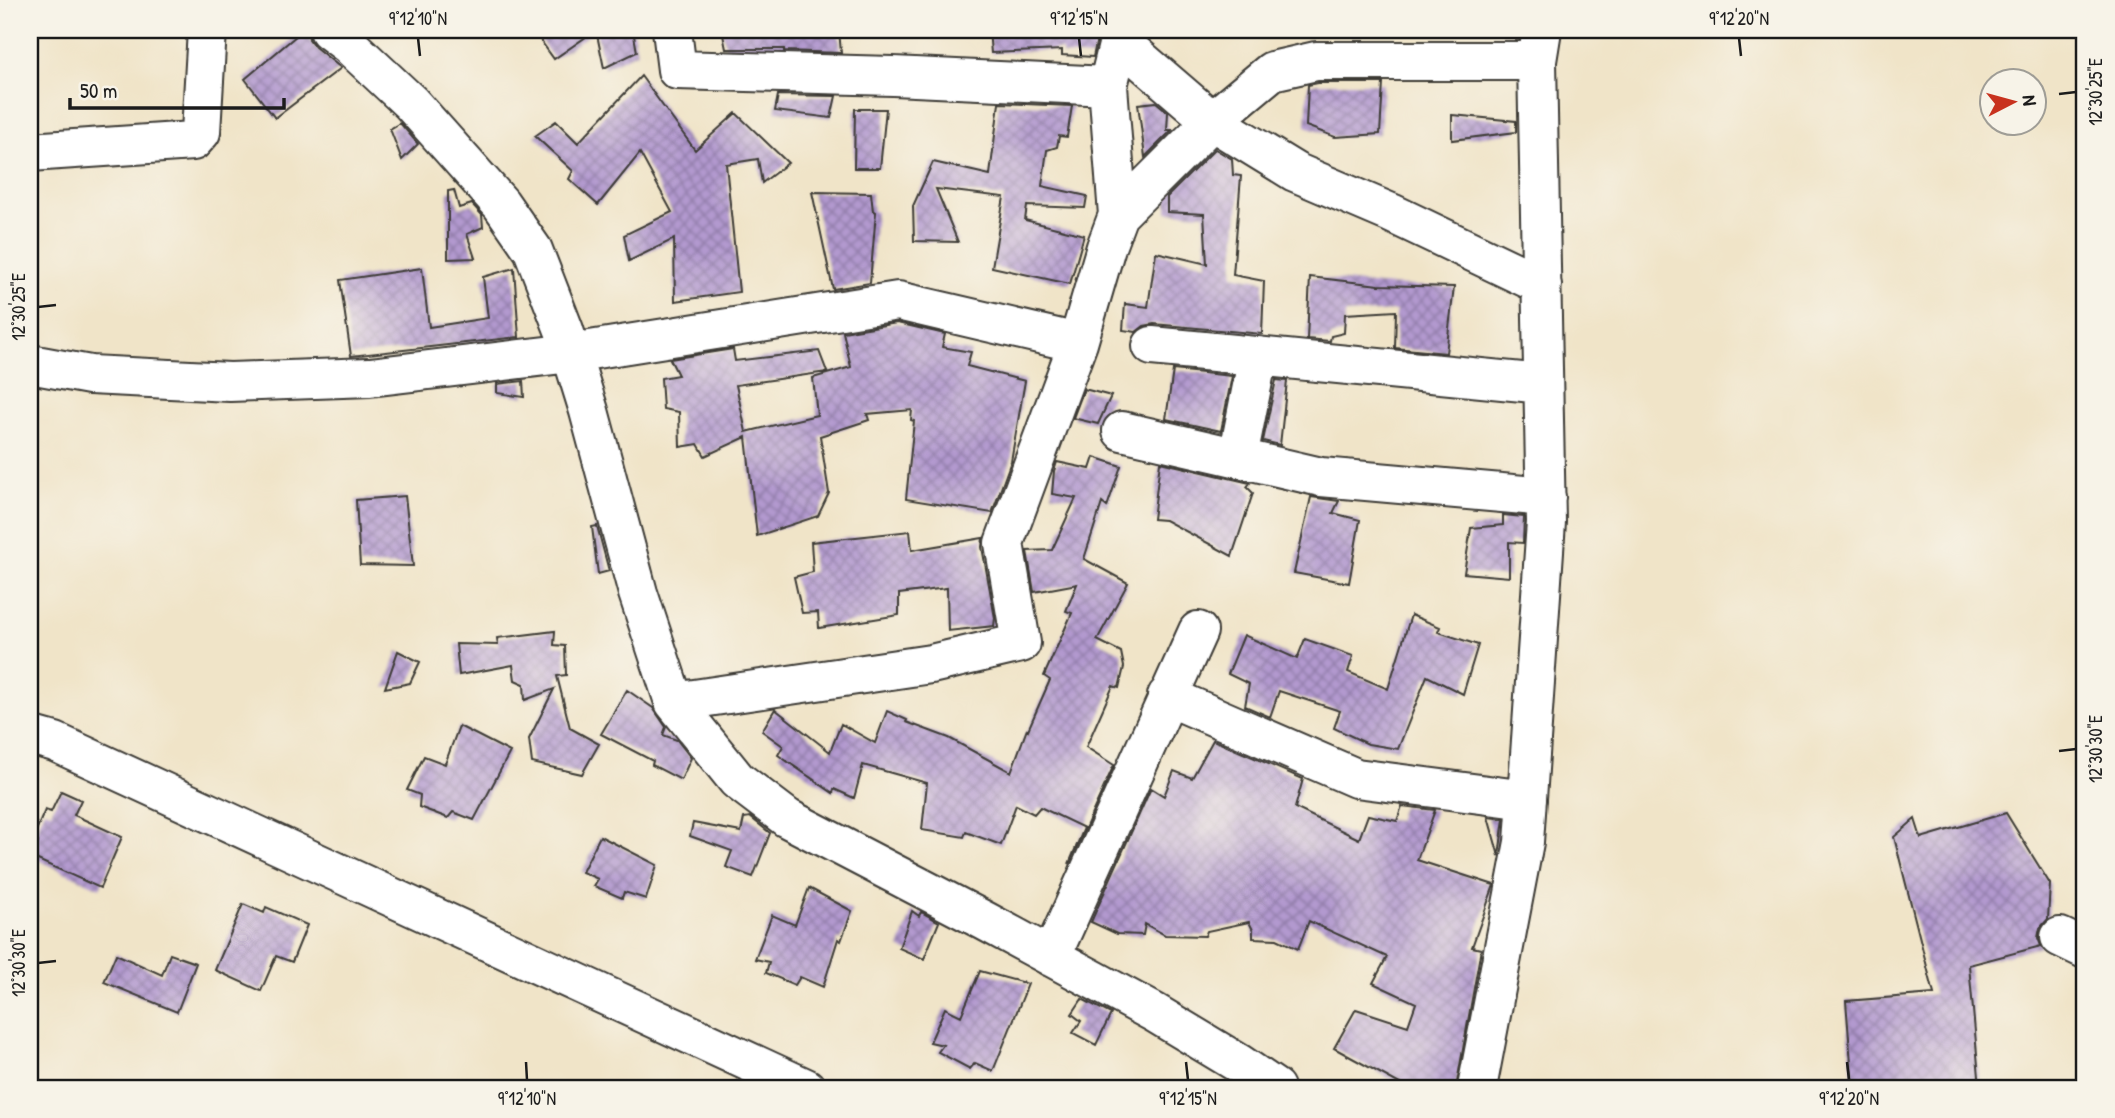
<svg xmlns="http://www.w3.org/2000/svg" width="2115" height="1118" font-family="'Patrick Hand',sans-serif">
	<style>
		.building { fill: url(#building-cross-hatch) }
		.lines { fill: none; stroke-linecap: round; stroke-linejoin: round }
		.minor-casing { stroke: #3c3a36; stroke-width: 42 }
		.minor { stroke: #fff; stroke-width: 38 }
		.ticks { fill: none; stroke: #1c1c1c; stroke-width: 2.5 }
		.neatline { fill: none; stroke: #1c1c1c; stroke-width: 2.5 }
		.ticks-label { font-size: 18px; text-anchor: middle; fill: #1c1c1c }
	</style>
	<defs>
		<pattern id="building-cross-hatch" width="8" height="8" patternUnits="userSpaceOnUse" patternTransform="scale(1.75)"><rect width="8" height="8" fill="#b299cf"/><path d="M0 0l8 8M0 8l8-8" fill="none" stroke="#907ca7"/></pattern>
	</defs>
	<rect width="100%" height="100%" fill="#f7f3e8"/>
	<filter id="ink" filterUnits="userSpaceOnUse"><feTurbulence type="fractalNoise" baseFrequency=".0143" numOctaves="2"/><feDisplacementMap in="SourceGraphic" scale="14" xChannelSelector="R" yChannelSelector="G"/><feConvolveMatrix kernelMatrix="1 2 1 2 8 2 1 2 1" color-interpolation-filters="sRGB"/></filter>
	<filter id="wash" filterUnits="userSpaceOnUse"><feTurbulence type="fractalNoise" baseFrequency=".00686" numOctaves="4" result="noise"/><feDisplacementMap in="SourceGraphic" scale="28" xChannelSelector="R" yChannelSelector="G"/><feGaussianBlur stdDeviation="1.57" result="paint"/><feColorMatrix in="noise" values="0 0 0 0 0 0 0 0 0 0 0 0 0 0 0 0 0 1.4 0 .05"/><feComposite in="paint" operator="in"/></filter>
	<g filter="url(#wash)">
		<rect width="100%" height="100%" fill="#f0e4c8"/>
		<g id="blocks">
			<!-- building -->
			<path class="building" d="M303 30H308L309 39 315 47 341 68 275 118 245 79Z
				M533 30H633L637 52 604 68 596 30 554 59Z
				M722 30H839L841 53 784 51V49H726Z
				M989 30H1097V39L1093 57 1062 55V50L991 53Z
				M641 76 695 150 736 113 788 163 762 183 758 159 726 164 739 292 675 301 674 239 629 261 624 235 672 212 640 153 598 205 569 179 573 171 535 136 556 121 578 143Z
				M1318 83H1383L1380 134 1335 137 1306 126 1308 85Z
				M778 95 836 96 831 118 775 111Z
				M1156 102 1168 112 1167 130H1172L1145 157 1138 104Z
				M999 103 1072 106 1067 137 1059 136 1057 147 1047 150 1042 186 1087 196 1085 208 1027 206 1025 220 1084 235 1070 284 992 267 1004 197 936 189 958 242 914 241 913 206 933 162 990 175Z
				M855 109H886L880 168H854Z
				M1452 115 1516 121V132L1452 140Z
				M400 123 418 144 402 160 390 129Z
				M1215 149 1232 159 1233 175 1241 176 1233 275 1264 281 1262 334 1154 324 1144 326 1136 332 1123 330 1125 304 1148 307 1156 252 1207 264 1204 214 1167 212V197Z
				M454 190 459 208 472 204 482 215 483 227 467 234 475 258 448 259V191Z
				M812 192 871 193 873 211 876 212 870 283 833 289Z
				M422 268 429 327 488 318 483 277 514 268 519 337 351 356 340 280Z
				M1310 277 1379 285 1454 287 1446 353 1395 348 1396 311 1345 314 1344 333 1331 336 1330 341 1307 339Z
				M897 323 945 334 942 347 971 352 967 366 1025 381 1011 461 992 513 906 499 914 421 911 420 912 410 867 414 869 420 820 436 829 493 818 516 757 536 746 437 705 456 698 444 680 447 679 412 663 409 661 378 678 375 670 359 733 349 735 361 819 351 827 372 736 385 746 432 817 415 813 378 851 367 843 332Z
				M1173 370 1232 376 1221 431 1166 419Z
				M1276 380 1287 381 1280 445 1263 441Z
				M523 381 524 397 497 393V384Z
				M1084 389 1111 396 1098 424 1073 418Z
				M1094 457 1121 466 1107 507 1102 503 1084 559 1128 583 1097 640 1121 652 1124 667 1119 688 1113 686 1086 747 1114 765 1069 864 1084 828 1040 807 1034 814 1016 805 1001 845 966 832 964 837 922 830 927 783 863 765 854 798 834 789 833 793 778 755 783 746 762 731 775 709 830 752 841 724 875 743 887 711 907 720 906 722 949 738 1011 772 1027 729 1028 730 1050 680 1044 676 1072 613 1066 611 1077 584 1034 592 1027 551 1052 550 1076 498 1052 494 1054 471 1057 462 1090 469Z
				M1160 462 1250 483 1247 487 1253 493 1232 556 1165 520 1153 519Z
				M405 496 413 566 360 565 356 500Z
				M1311 497 1339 501 1333 513 1360 520 1349 583 1294 573Z
				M1503 515 1524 517 1523 543 1509 542V577L1464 573 1471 528 1503 525Z
				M597 526 609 571 598 574 592 527Z
				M910 531 912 550 983 538 982 547 995 618 994 626 948 631 947 588 899 594V615L819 628 818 612 802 613 794 577 813 572 811 542Z
				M1411 615 1440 627 1438 632 1478 645 1463 694 1427 676 1398 749 1368 744 1334 728 1340 711 1279 691 1270 717 1245 706 1249 684 1228 674 1244 635 1297 659 1305 639 1353 656 1348 672 1388 689Z
				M555 631 554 645 565 646 566 675 557 676 570 728 599 744 582 774 532 763 529 739 554 689 525 700 524 684 515 680 513 665 459 675 456 644 498 645 497 638Z
				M398 651 420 662 410 683 385 688Z
				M627 690 653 708 666 727 663 735 677 740 691 758 681 780 652 765 653 761 601 734Z
				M459 726 510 752 474 820 453 812 448 818 419 807 420 795 407 790 424 756 445 764Z
				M1213 740 1303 779 1295 808 1359 839 1368 815 1397 821 1402 806 1435 810 1417 860 1494 885 1472 947 1481 949 1456 1088H1407L1334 1048 1356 1009 1408 1026 1416 1003 1373 983 1387 957 1309 921 1298 949 1277 939 1253 938V930L1249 922 1207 931 1205 936 1165 935 1145 924 1143 935 1117 934 1091 922 1151 788 1164 796 1174 771 1192 778Z
				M61 791 81 800 74 815 122 837 100 888 31 857 38 842 32 840 45 810 51 812Z
				M2006 813 2050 884 2048 919 2040 928 2038 938 2041 946 1969 965 1980 1088H1853L1846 1001 1934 994 1894 837 1915 819 1921 838Z
				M750 817 770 833 753 877 726 867 732 851 690 836 693 823 741 832 744 818Z
				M1488 817 1504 819 1499 856Z
				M600 836 657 865 646 899 624 892 622 898 594 886 598 879 582 872Z
				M809 888 852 911 841 941 838 939 823 987 800 977 795 985 766 973 769 962 755 959 772 915 795 925Z
				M243 904 264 913 266 907 307 925 292 962 276 956 261 991 215 970Z
				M912 911 919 916 921 912 939 922 924 959 899 948Z
				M116 954 162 975 170 954 196 963 177 1012 104 982Z
				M980 971 1028 984 993 1071 975 1063 970 1069 938 1052 943 1045 930 1042 945 1008 961 1016Z
				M1082 999 1111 1014 1096 1045 1073 1033 1081 1021 1072 1014Z"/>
		</g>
	</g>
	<g filter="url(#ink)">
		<use href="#blocks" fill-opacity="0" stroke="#3c3a36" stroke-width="2"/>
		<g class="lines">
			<!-- minor casing -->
			<g class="minor-casing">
				<path id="minor" d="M329 30 349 45 411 103 501 204 533 250 564 330 589 411 638 593 674 702 737 780 787 818 985 921 1155 1013 1238 1063 1275 1088
					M672 30 677 70 893 76 1108 86
					M1119 41 1212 121 1295 172 1391 213 1542 285
					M30 152 193 141 201 132 207 30
					M1118 215 1212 121 1272 71 1316 61H1537
					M1152 346 1543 384
					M30 364 90 375 230 382 370 377 571 353 898 301 1078 343
					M1122 431 1321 477 1546 497
					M1238 457 1258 356
					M1167 696 1356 778 1527 800
					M674 702 931 664 1021 643 1004 543 1078 343 1106 247 1118 215 1108 86 1119 41 1118 30
					M30 735 55 742 806 1088
					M2060 937 2085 949
					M1051 957 1198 631
					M1477 1088 1524 842 1546 522 1537 61 1542 30"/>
			</g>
			<!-- minor -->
			<use href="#minor" class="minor"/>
		</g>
	</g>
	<!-- ticks -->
	<path class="ticks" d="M418 38 420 56M1079 38 1081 56M1739 38 1741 56M2059 94 2076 92M38 307 56 305M2059 751 2076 749M38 963 56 961M526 1062 527 1080M1186 1062 1188 1080M1847 1062 1849 1080"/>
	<!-- margin -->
	<rect width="2115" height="1118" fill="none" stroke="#f7f3e8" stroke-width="77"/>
	<!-- north arrow -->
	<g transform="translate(2013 102) rotate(84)"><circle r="33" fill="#f7f3e8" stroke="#9f9d96" stroke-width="2"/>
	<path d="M0-5L12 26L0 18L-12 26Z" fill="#c8321e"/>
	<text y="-10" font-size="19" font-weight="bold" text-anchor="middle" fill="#1c1c1c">N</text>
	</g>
	<!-- scale -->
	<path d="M70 98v10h214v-10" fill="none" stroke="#1c1c1c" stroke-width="3.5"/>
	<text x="80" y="98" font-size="21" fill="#1c1c1c" stroke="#f7f3e8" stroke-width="5" paint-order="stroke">50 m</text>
	<rect x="38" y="38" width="2038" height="1042" class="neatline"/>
	<g class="ticks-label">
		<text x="418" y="25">9°12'10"N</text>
		<text x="1079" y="25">9°12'15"N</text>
		<text x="1739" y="25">9°12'20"N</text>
		<text transform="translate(2096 92) rotate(-90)" y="6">12°30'25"E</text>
		<text transform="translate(19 307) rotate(-90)" y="6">12°30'25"E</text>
		<text transform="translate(2096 749) rotate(-90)" y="6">12°30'30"E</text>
		<text transform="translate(19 963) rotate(-90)" y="6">12°30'30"E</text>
		<text x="527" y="1105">9°12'10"N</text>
		<text x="1188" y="1105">9°12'15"N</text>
		<text x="1849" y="1105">9°12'20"N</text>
	</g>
</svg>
